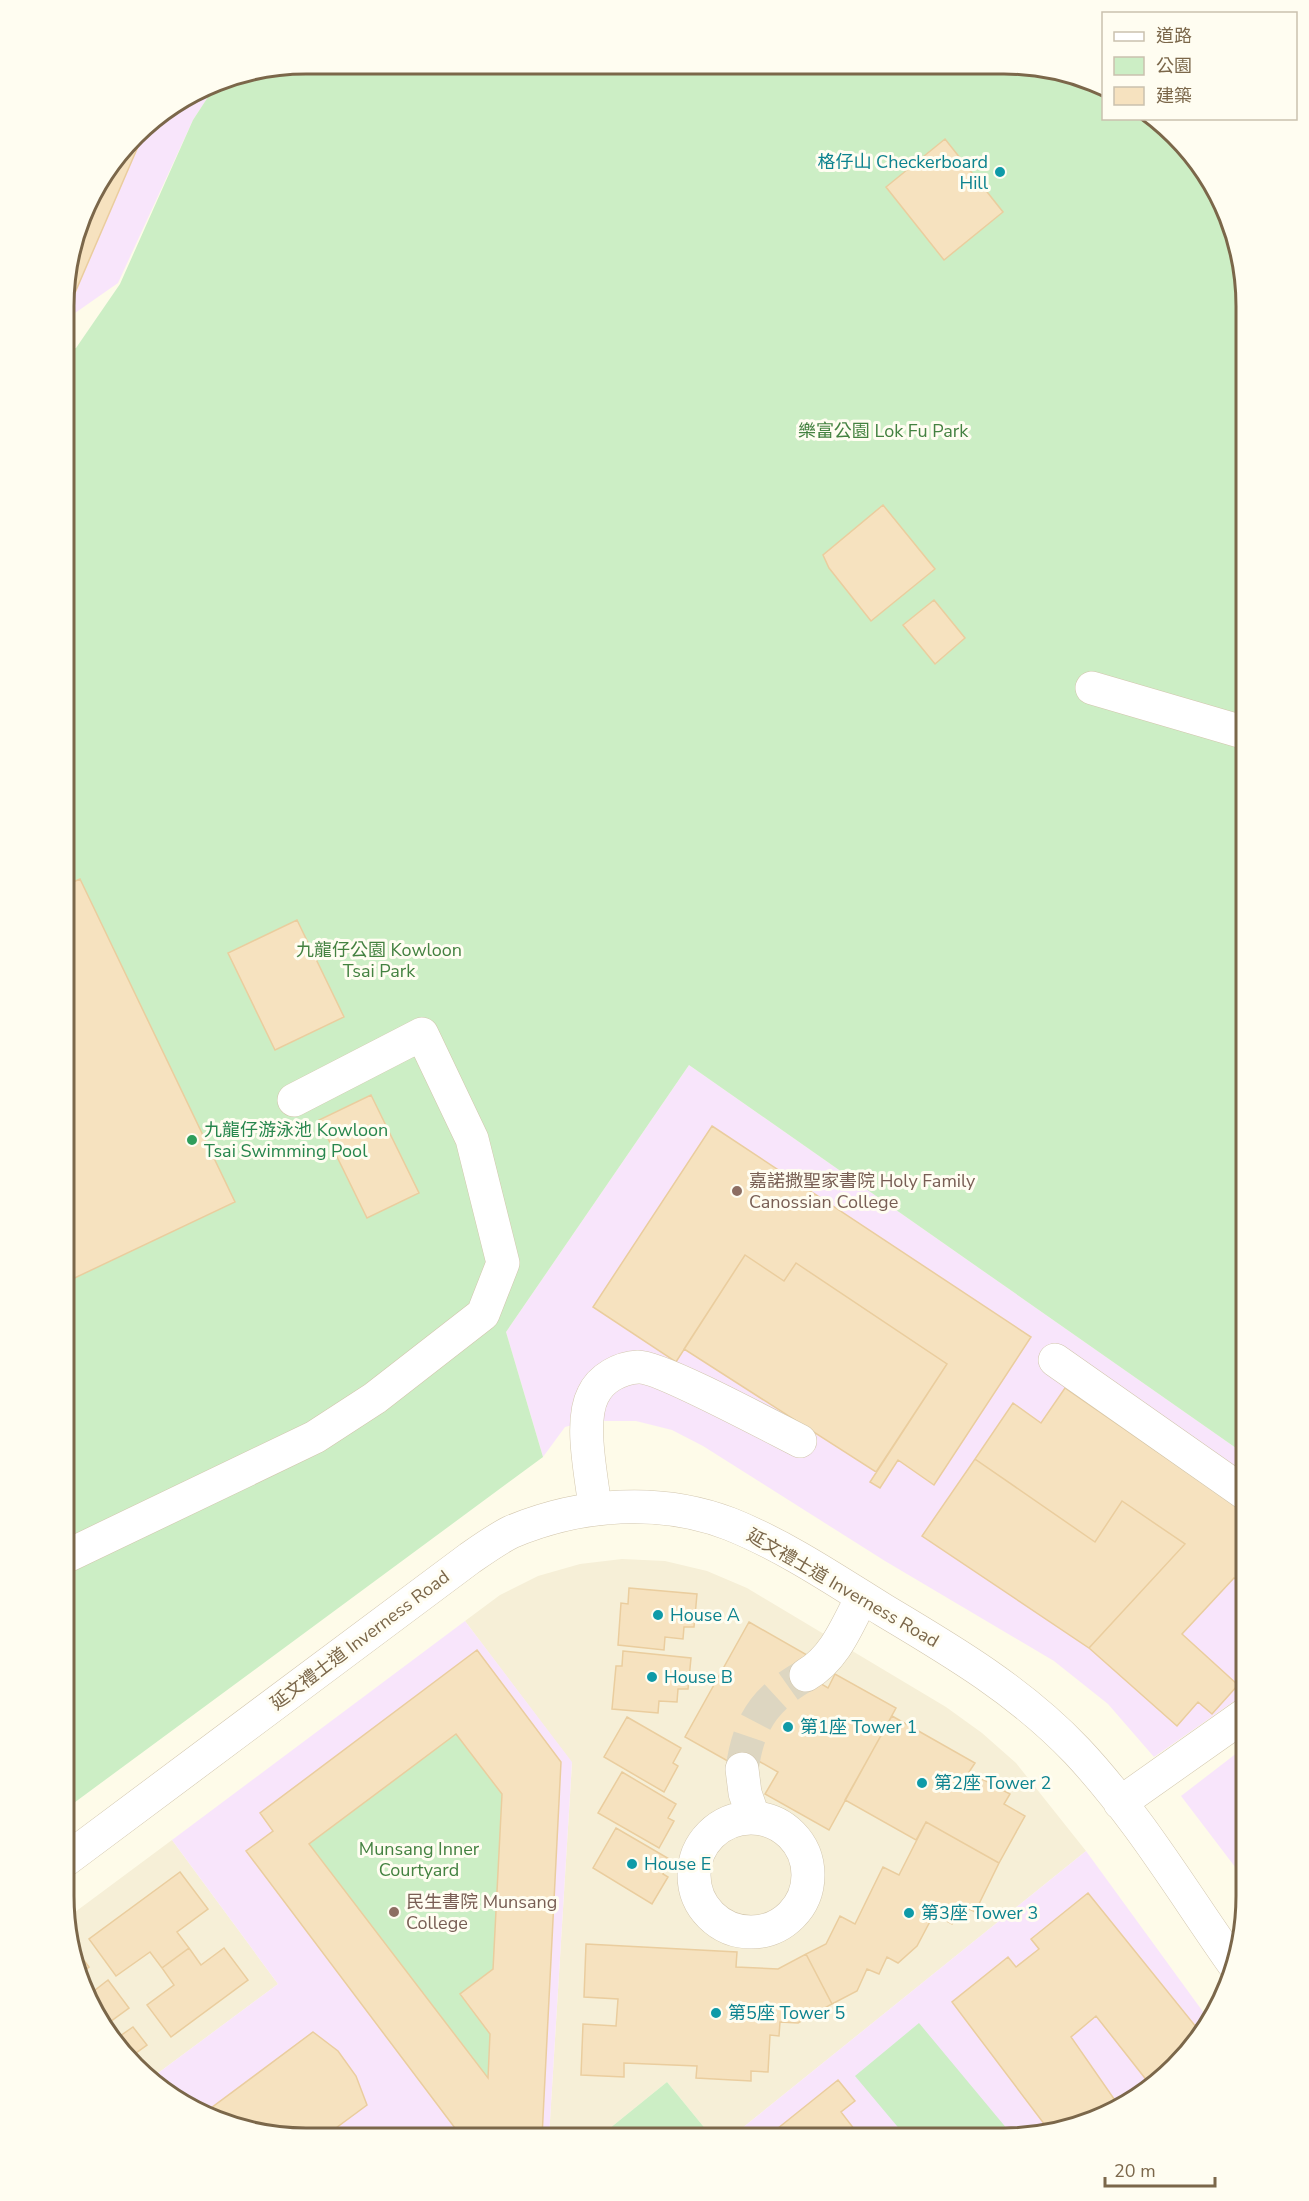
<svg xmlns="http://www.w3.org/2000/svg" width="1309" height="2201" font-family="'Nunito Sans','Noto Sans TC',sans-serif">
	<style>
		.residential { fill: #f6efd7 }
		.education { fill: #f8e5fb }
		.green { fill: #cceec5 }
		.building { fill: #f6e2bf; stroke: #eacd9e; stroke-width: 1.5; fill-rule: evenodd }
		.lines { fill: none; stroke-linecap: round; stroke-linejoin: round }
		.minor-tunnel { stroke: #ddd6c1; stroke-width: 33; stroke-dasharray: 33 16; stroke-linecap: butt }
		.minor-casing { stroke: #d2c6ad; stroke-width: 34 }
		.minor { stroke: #fff; stroke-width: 33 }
		.culture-dot { fill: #0f9aa8; stroke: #fffdf1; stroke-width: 2 }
		.leisure-dot { fill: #2e9e5b; stroke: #fffdf1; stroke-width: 2 }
		.education-dot { fill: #8d6e63; stroke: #fffdf1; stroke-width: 2 }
		.labels { text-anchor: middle; stroke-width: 6; stroke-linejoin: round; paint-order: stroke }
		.culture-label { font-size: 18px; fill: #0d838f; stroke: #fffdf1; text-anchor: start }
		.park-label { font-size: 18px; fill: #448241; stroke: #fffdf1 }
		.leisure-label { font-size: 18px; fill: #27864d; stroke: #fffdf1; text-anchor: start }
		.education-label { font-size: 18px; fill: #785e54; stroke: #fffdf1; text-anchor: start }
		.street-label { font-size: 18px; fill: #7b674a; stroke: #fffdf1 }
		.rim { fill: none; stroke: #7b674a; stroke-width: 3 }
	</style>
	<rect width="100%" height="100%" fill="#fefbe9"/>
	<!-- residential -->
	<path class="residential" d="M622 1559 665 1561 707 1571 747 1588 946 1707 982 1733 1016 1763 1086 1851 731 2137H712L667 2082 599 2137H549L572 1763 465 1621 500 1595 538 1576 580 1564Z
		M172 1840 278 1984 150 2079 113 2043 81 1988 67 1918Z"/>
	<!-- education -->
	<path class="education" d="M219 80 193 120 118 283 65 320V275L88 198 145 124Z
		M689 1065 1246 1455V1693L1154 1757 1108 1704 1054 1661 885 1561 703 1446 672 1430 636 1421H587L565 1427 543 1457 506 1332Z
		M465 1621 572 1762 549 2137 275 2136 213 2120 158 2088 150 2079 278 1984 172 1840Z
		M1246 1746 1245 1880 1181 1796Z
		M1086 1851 1209 2020 1196 2043 1151 2088 1096 2120 1003 2138 731 2137Z"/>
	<!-- green -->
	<path class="green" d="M306 63 1035 65 1103 86 1104 118 1156 119 1196 158 1228 213 1246 306V1455L689 1065 506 1332 543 1457 63 1811 65 350 76 348 120 284 193 120 219 80Z
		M456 1734 502 1794 488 2078 309 1844Z
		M919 2023 1013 2136 907 2138 855 2076Z
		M667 2082 712 2137H599Z"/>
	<!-- building -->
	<path class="building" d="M149 121 65 316V275L88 198Z
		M945 139 1003 212 944 260 886 187Z
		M883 505 935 569 871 621 829 568 823 555Z
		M934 600 965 638 935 664 903 625Z
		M80 879 235 1202 64 1283V886Z
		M297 920 344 1017 275 1050 228 953Z
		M371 1095 419 1193 367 1218 319 1120Z
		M712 1126 1031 1337 934 1485 898 1460 880 1488 870 1482 947 1364 796 1263 784 1281 745 1255 676 1362 593 1307Z
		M745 1255 784 1281 796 1263 947 1364 876 1472 684 1349Z
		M1065 1388 1246 1513V1587L1234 1578 1182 1634 1238 1685 1212 1714 1198 1702 1177 1726 1089 1648 1185 1544 1122 1501 1095 1542 975 1459 1013 1403 1041 1423Z
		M975 1459 1095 1542 1122 1501 1185 1544 1089 1648 922 1536Z
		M629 1588 697 1594 694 1627H684L683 1639 665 1637 664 1650 618 1645 621 1603 628 1604Z
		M749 1622 814 1659 806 1675 828 1688 835 1674 896 1708 829 1830 765 1794 778 1772 755 1759 742 1769 685 1737Z
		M477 1650 561 1762 542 2137 461 2136 246 1851 273 1831 260 1813ZM456 1734 502 1794 493 1969 460 1994 490 2034 488 2078 309 1844Z
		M623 1651 691 1658 688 1689H678L677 1702 659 1701 658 1713 612 1709 616 1666H622Z
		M892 1716 975 1763 969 1772 1010 1794 1004 1804 1025 1816 999 1863 926 1822 916 1840 845 1800Z
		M627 1717 681 1748 673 1763 678 1766 664 1792 604 1757Z
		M622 1772 676 1804 668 1818 674 1821 659 1848 598 1813Z
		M926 1822 999 1863 975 1912 962 1905 952 1924 934 1914 917 1946 898 1963 887 1957 879 1974 867 1969 857 1991 832 2004 806 1954 826 1944 840 1916 855 1924 883 1867 899 1875Z
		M616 1828 671 1860 663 1874 668 1877 652 1904 593 1868Z
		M180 1872 208 1909 177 1932 189 1948 162 1968 150 1952 116 1976 89 1939Z
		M1088 1893 1201 2033 1196 2043 1152 2087 1096 2016 1071 2037 1119 2106 1096 2120 1048 2129 952 2002 1008 1957 1016 1967 1039 1949 1031 1939Z
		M586 1944 737 1952 736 1967 778 1969 806 1954 832 2004 798 2023 780 2022 779 2036 770 2035 768 2072 751 2071V2081L696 2078 697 2066 624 2063V2077L581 2075 583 2024 616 2026 618 1999 584 1997Z
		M189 1948 201 1965 224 1948 248 1980 171 2037 147 2005 174 1985 162 1968Z
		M77 1951 89 1967 79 1975 74 1953Z
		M108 1980 129 2008 110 2022 120 2036 133 2027 147 2045 129 2058 113 2043 80 1982 90 1994Z
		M313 2032 338 2051 356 2076 367 2105 325 2136H275L213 2120 203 2114Z
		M838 2080 855 2101 841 2112 861 2138 767 2137Z"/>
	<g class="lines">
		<!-- minor-tunnel -->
		<path class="minor-tunnel" d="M742 1769C749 1722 764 1699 806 1675"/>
		<!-- minor casing -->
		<g class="minor-casing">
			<path id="minor" d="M1092 688 1246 733
				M1055 1360 1246 1494
				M595 1508C592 1478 579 1422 593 1395 601 1378 620 1368 638 1367 659 1366 774 1428 800 1441
				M63 1558 315 1437 375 1398 483 1314 503 1263 472 1139 422 1034 294 1100
				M806 1675C835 1658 847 1626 862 1597
				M742 1769 745 1793 753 1816
				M1120 1803 1246 1714
				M694 1875a57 57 0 1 1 114 0a57 57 0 1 1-114 0Z
				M63 1862 470 1558C483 1549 497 1539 511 1532 580 1503 660 1497 730 1524 785 1546 835 1580 885 1611 954 1652 1021 1692 1077 1751 1137 1815 1183 1892 1233 1963"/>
		</g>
		<!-- minor -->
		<use href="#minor" class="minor"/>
	</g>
	<!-- markers -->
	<g class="culture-dot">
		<circle cx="1000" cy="172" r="6"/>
		<circle cx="658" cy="1615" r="6"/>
		<circle cx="652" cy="1677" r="6"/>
		<circle cx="788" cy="1727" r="6"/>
		<circle cx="922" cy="1783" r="6"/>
		<circle cx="632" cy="1864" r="6"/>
		<circle cx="909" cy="1913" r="6"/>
		<circle cx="716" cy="2013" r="6"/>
	</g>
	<circle class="leisure-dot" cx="192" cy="1140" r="6"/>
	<g class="education-dot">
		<circle cx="737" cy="1191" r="6"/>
		<circle cx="394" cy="1912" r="6"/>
	</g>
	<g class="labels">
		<!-- culture labels -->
		<g class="culture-label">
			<text x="988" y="168" text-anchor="end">格仔山 Checkerboard<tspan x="988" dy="21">Hill</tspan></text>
			<text x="670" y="1621">House A</text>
			<text x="664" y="1683">House B</text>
			<text x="800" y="1733">第1座 Tower 1</text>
			<text x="934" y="1789">第2座 Tower 2</text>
			<text x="644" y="1870">House E</text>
			<text x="921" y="1919">第3座 Tower 3</text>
			<text x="728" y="2019">第5座 Tower 5</text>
		</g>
		<!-- park labels -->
		<g class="park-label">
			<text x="883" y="437">樂富公園 Lok Fu Park</text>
			<text x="379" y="956">九龍仔公園 Kowloon<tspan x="379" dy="21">Tsai Park</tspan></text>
			<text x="419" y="1855">Munsang Inner<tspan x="419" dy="21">Courtyard</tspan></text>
		</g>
		<!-- leisure labels -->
		<g class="leisure-label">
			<text x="204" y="1136">九龍仔游泳池 Kowloon<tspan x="204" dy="21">Tsai Swimming Pool</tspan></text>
		</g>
		<!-- education labels -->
		<g class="education-label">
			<text x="749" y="1187">嘉諾撒聖家書院 Holy Family<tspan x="749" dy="21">Canossian College</tspan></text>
			<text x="406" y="1908">民生書院 Munsang<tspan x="406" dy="21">College</tspan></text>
		</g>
		<!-- street labels -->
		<g class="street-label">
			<text transform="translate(843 1588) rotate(30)" y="6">延文禮士道 Inverness Road</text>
			<text transform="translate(360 1640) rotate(-37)" y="6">延文禮士道 Inverness Road</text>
		</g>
	</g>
	<!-- crop -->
	<path d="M0 0H1309V2201H0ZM306 74H1004A232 232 0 0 1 1236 306V1896A232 232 0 0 1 1004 2128H306A232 232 0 0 1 74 1896V306A232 232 0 0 1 306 74Z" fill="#fffdf1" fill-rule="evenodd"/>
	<path class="rim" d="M306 74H1004A232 232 0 0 1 1236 306V1896A232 232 0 0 1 1004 2128H306A232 232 0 0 1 74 1896V306A232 232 0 0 1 306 74Z"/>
	<!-- legend -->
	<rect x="1102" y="12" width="195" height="108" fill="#fffdf1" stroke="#cac1ae" stroke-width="1.5"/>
	<rect x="1114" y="32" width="30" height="9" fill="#ffffff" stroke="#cac1ae" stroke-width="1.5"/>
	<text x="1156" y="42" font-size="18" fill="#7b674a">道路</text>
	<rect x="1114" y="57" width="30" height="18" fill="#cceec5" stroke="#cac1ae" stroke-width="1.5"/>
	<text x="1156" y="72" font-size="18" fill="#7b674a">公園</text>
	<rect x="1114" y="87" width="30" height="18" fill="#f6e2bf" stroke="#cac1ae" stroke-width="1.5"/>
	<text x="1156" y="102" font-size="18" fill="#7b674a">建築</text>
	<!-- scale -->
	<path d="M1105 2177v9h110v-9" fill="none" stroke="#7b674a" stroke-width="3"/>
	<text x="1114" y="2177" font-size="18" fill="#7b674a" stroke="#fffdf1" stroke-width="4.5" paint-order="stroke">20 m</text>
</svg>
